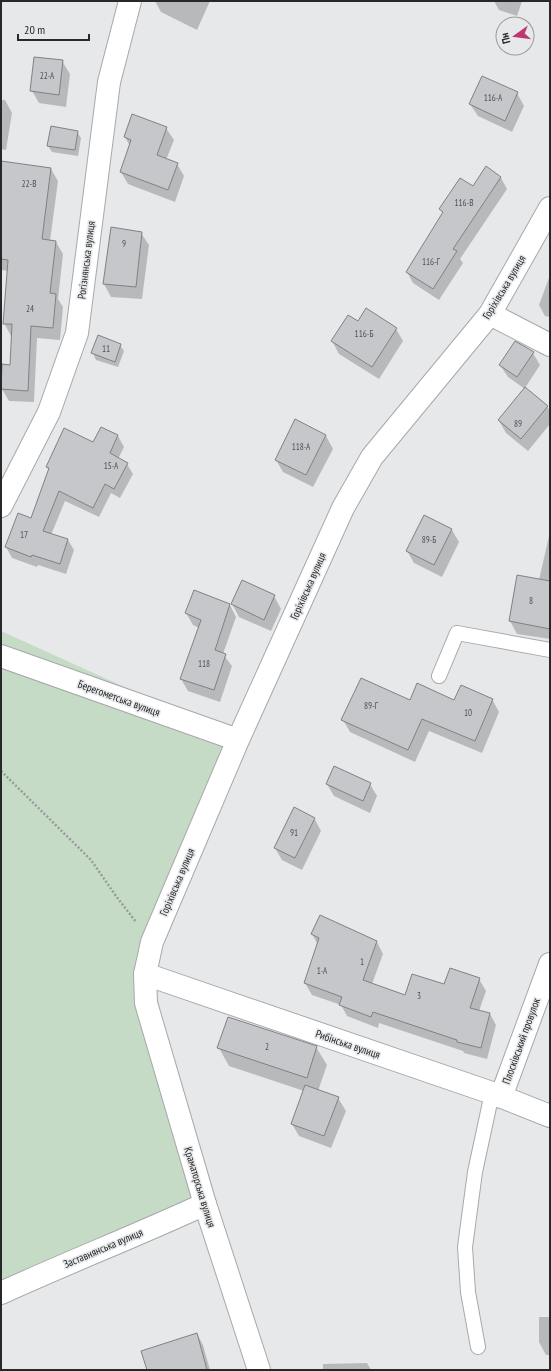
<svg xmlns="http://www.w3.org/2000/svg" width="551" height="1371" font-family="'PT Sans Narrow',sans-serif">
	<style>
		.green { fill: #c5dbc6 }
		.shadow { fill: #0003 }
		.building { fill: #c6c7ca; stroke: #7f8183 }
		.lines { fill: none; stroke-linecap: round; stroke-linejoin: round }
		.service-casing { stroke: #a7a8ab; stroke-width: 16 }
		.minor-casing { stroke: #a7a8ab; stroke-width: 24 }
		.tertiary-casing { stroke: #a7a8ab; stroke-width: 24 }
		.path { stroke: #989a9b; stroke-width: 2.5; stroke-dasharray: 2 2; stroke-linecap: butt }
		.service { stroke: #fff; stroke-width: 14 }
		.minor { stroke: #fff; stroke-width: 22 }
		.tertiary { stroke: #fff; stroke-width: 22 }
		.labels { text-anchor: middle; stroke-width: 3; stroke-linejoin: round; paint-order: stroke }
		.number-label { font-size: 9px; fill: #4f5051 }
		.street-label { font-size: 11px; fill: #272829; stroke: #e6e8ea }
	</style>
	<rect width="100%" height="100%" fill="#e6e8ea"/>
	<!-- green -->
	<path class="green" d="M1 631 239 739 153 949 151 1003 208 1205 1 1301Z"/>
	<!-- shadow -->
	<path class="shadow" d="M155 1H210L197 30 161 12Z
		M494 1H522L517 16 499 10Z
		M62 61 70 74 66 107 39 103 32 91Z
		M517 93 524 106 512 132 478 116 470 104Z
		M1 100H5L12 113 6 150 1 149Z
		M166 128 174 140 166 160 177 164 184 176 175 202 128 184 121 172 130 146 125 137Z
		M77 132 81 138 78 156 52 152 48 146Z
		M487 168 501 178 507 189 460 259 463 263 439 300 413 283 407 272 443 214 440 209 473 187Z
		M51 169 58 181 50 241 56 242 63 254 58 299 63 307 60 340 37 338 34 402 9 401 2 389 11 366 12 336H11L4 323 8 271 1 270V177Z
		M112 228 141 233 149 245 142 299 111 297 104 284Z
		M550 275V317L545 316 539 305Z
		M358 323 396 329 403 341 379 379 339 354 332 341Z
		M120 345 124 351 118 367 96 360 93 353Z
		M533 353 540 365 525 388 547 406 550 412V424L528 451 506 433 499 421 525 389 508 377 500 365Z
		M296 421 326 436 333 449 313 487 283 472 276 460Z
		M101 428 118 436 124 447 118 459 127 464 133 474 120 498 111 493 99 517 65 501 51 535 68 540 74 550 66 574 38 565 37 567 12 558 6 547 31 519 49 471 47 467 94 443Z
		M424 516 452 530 459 542 442 577 414 563 407 551Z
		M549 536H550V639L517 634 510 621 518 576 539 580Z
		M274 596 281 609 271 631 239 617 232 604Z
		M230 605 236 617 223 654 232 666 220 702 188 691 181 679 199 628 193 625 186 613Z
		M492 699 499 712 482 753 429 731 415 762 350 732 343 720 410 702Z
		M327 784H370L377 796 370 813 334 796Z
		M314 818 321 831 302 870 282 860 275 848Z
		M320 916 377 942 383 954 372 984 406 996 445 986 479 979 486 991 479 1011 490 1014 496 1025 487 1059 464 1053 463 1051 379 1023 378 1028 347 1016 341 1005 312 995 305 983 318 945 312 934Z
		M316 1047 327 1065 318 1091 338 1098 346 1111 331 1148 299 1136 292 1124 304 1091 229 1066 219 1048Z
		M539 1317H550V1355H546L539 1342Z
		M197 1334 203 1345 210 1370H148Z
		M367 1363 371 1370H323V1364Z"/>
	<!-- building -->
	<path class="building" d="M34 57 63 60 59 95 30 91Z
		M482 76 518 92 505 121 469 104Z
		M132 114 167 127 157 155 178 163 168 190 120 172 131 140 124 137Z
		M51 126 78 131 75 150 47 146Z
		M1 161 51 168 42 239 56 241 50 293 56 294 53 328 31 326 28 391 1 389 2 364 10 365 12 324H3L8 260 1 259Z
		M486 166 501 177 453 249 457 251 433 289 406 272 443 212 439 209 460 178 473 186Z
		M111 227 142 232 136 287 103 284Z
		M366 308 397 328 372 367 331 341 348 315 358 321Z
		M98 335 121 344 115 362 91 353Z
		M515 341 534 352 517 377 499 365Z
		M525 387 548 406 521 439 498 420Z
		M295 419 326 435 306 475 275 460Z
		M101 427 118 435 110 453 128 463 114 489 105 484 93 508 59 491 43 531 68 539 60 564 32 555 31 557 5 547 18 513 31 518 49 468 46 467 64 428 93 442Z
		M424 515 452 529 434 565 406 551Z
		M517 575 550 581V629L509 621Z
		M242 580 275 595 264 620 231 604Z
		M194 590 230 604 215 650 226 654 214 690 180 679 201 620 185 613Z
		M361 678 410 700 417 683 454 700 461 685 493 699 475 741 422 719 408 750 341 720Z
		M334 766 371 783 363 801 326 784Z
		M294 807 315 818 295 858 274 848Z
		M320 915 377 941 363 980 405 995 412 974 444 984 450 968 480 978 470 1008 490 1013 481 1048 457 1042V1040L373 1012 371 1017 339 1005 342 997 304 983 319 938 311 934Z
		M228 1017 317 1046 307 1078 217 1048Z
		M305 1085 339 1097 324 1136 291 1124Z
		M197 1333 207 1370H147L141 1351Z"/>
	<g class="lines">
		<!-- service casing -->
		<g class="service-casing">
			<path id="service" d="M439 676 457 633 550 650
				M478 1347 468 1292 465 1247 475 1172 492 1093"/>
		</g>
		<!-- minor casing -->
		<g class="minor-casing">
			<path id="minor" d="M490 314 550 345
				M1 506 49 412 77 333 109 82 130 1
				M145 974 492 1093 550 1116
				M501 1097 550 964
				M1 1293C69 1262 138 1235 205 1204"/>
		</g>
		<!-- tertiary casing -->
		<g class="tertiary-casing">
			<path id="tertiary" d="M1 656 238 740
				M259 1370 205 1204 146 1003 145 974 152 942 238 740 343 508 372 457 490 314 550 208"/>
		</g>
		<!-- path -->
		<path class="path" d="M1 771 91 860 116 896 136 922"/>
		<!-- service -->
		<use href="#service" class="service"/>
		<!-- minor -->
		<use href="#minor" class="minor"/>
		<!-- tertiary -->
		<use href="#tertiary" class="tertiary"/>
	</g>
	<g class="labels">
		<!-- number labels -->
		<g class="number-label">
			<text x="47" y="79">22-А</text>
			<text x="493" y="101">116-А</text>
			<text x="29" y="187">22-В</text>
			<text x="464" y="206">116-В</text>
			<text x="124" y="247">9</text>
			<text x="431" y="265">116-Г</text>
			<text x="30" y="312">24</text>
			<text x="364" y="337">116-Б</text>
			<text x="106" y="352">11</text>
			<text x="518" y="427">89</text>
			<text x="301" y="450">118-А</text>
			<text x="111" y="469">15-А</text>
			<text x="24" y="538">17</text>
			<text x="429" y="543">89-Б</text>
			<text x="531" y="604">8</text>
			<text x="204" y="667">118</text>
			<text x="371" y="709">89-Г</text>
			<text x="468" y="716">10</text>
			<text x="294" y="836">91</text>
			<text x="362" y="965">1</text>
			<text x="322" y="974">1-А</text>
			<text x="419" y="999">3</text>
			<text x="267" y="1050">2</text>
		</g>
		<!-- street labels -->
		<g class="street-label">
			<text transform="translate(86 260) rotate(-83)" y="4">Рогізнянська вулиця</text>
			<text transform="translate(504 287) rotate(-59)" y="4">Горіхівська вулиця</text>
			<text transform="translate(308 586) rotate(-66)" y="4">Горіхівська вулиця</text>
			<text transform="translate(119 698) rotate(20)" y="4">Берегометська вулиця</text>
			<text transform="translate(177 882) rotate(-67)" y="4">Горіхівська вулиця</text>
			<text transform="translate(521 1041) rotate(-70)" y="4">Плосківський провулок</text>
			<text transform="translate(348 1044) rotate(19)" y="4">Рибінська вулиця</text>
			<text transform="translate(200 1187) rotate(73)" y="4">Краматорська вулиця</text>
			<text transform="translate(103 1248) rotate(-23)" y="4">Заставнянська вулиця</text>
		</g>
	</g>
	<!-- border -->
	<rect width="551" height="1371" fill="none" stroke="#272829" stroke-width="4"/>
	<!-- north arrow -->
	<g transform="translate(515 36) rotate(256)"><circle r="19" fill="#e6e8ea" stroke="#9a9b9d"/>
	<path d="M0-3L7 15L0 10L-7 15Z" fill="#bf3673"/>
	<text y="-6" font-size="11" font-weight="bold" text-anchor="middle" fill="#272829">Пн</text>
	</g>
	<!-- scale -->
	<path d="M18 34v6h71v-6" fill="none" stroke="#272829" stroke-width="2"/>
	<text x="24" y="34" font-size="12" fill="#272829" stroke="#e6e8ea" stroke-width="3" paint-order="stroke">20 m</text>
</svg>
